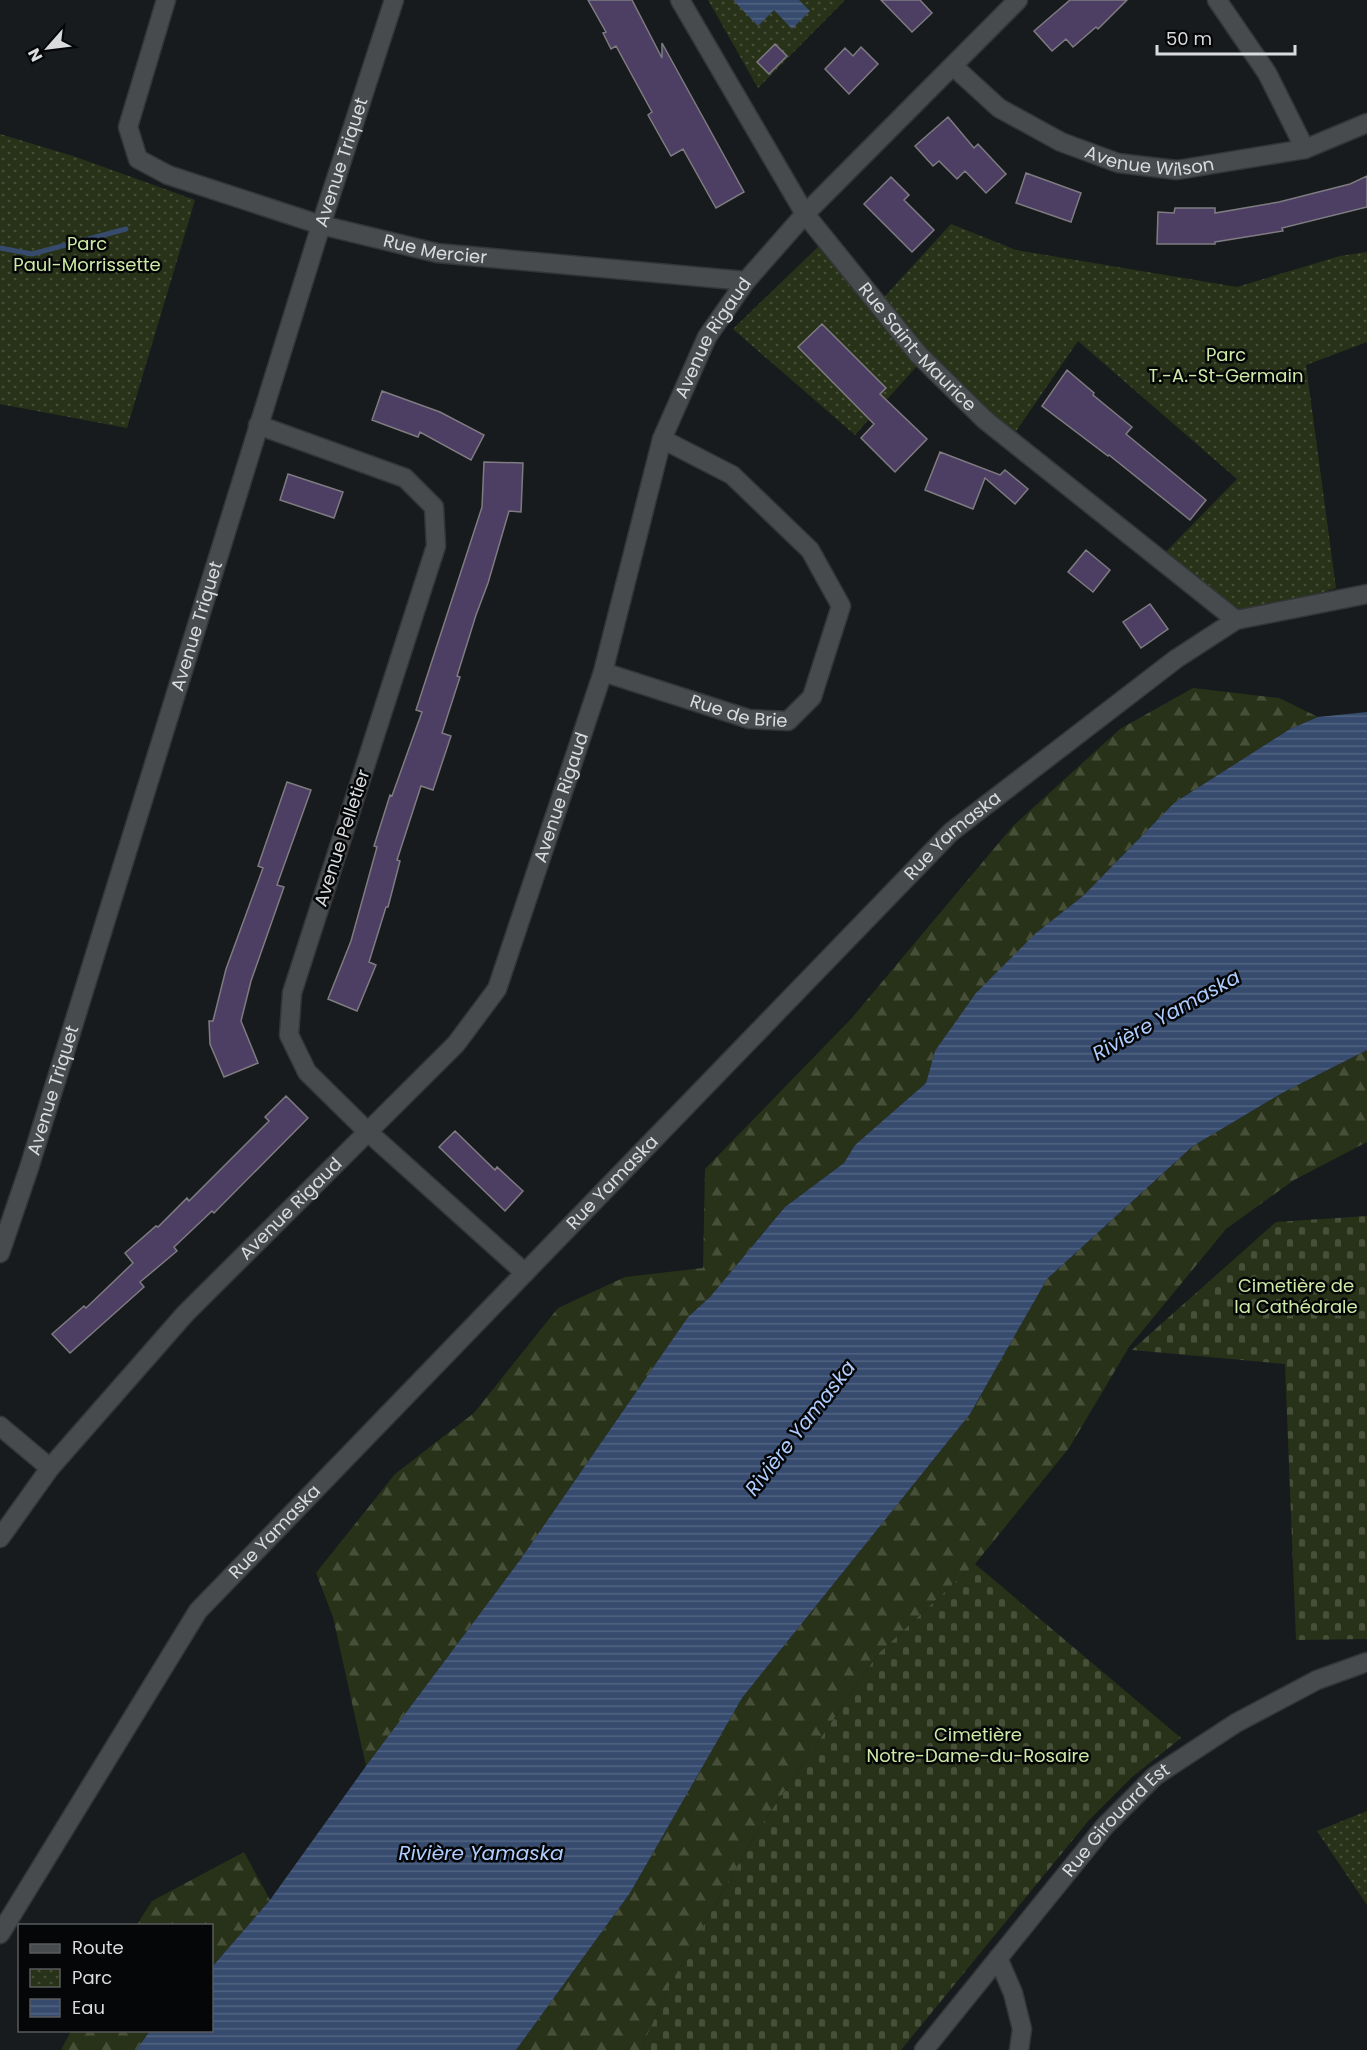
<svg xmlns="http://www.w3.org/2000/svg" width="1367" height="2050" font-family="Poppins,sans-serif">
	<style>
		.forest { fill: url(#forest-firs) }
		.cemetery { fill: url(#cemetery-stones) }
		.park { fill: url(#park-dots) }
		.water { fill: url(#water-rules) }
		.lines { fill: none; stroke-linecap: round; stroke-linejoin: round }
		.stream { stroke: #364b6e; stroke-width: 5 }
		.building { fill: #4d3e64; stroke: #7e7c81; stroke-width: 1.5 }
		.minor-casing { stroke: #333537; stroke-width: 21 }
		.minor { stroke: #474b4e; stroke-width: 18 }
		.labels { text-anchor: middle; stroke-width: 5; stroke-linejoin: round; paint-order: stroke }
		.street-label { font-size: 18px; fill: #d9dbdd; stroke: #050607 }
		.park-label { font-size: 18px; fill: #cdeaa6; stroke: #050607 }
		.water-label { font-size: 20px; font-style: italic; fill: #afcdfe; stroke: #050607 }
	</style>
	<defs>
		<pattern id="forest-firs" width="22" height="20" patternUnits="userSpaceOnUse" patternTransform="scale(1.5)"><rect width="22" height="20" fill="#283218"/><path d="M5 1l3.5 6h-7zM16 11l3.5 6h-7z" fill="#474f39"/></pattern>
		<pattern id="cemetery-stones" width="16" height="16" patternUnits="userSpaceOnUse" patternTransform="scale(1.5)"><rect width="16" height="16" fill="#283218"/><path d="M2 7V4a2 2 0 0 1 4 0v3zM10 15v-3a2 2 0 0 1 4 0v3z" fill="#474f39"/></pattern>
		<pattern id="park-dots" width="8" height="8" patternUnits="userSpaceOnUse" patternTransform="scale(1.5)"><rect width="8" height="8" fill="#283218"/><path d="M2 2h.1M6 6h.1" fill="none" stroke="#474f39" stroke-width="1.8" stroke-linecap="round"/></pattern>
		<pattern id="water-rules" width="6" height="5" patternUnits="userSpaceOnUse" patternTransform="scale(1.5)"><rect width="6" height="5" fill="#364b6e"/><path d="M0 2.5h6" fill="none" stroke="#526482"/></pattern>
	</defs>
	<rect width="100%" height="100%" fill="#181b1e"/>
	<!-- forest -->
	<path class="forest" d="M1193 688 1279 698 1318 717 1290 729 1174 803 1083 896 1036 933 935 1051 926 1083 855 1145 844 1163 785 1207 710 1297 688 1317 520 1560 366 1766 333 1617 316 1573 395 1474 474 1413 558 1308 625 1277 703 1268 705 1169 851 1019 1013 826 1120 729Z
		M1367 1050V1142L1294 1180 1226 1229 1129 1347 1069 1448 975 1564 878 1654 756 1833 666 1992 641 2050H516L630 1893 742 1698 970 1414 1047 1279 1193 1146 1284 1092Z
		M244 1852 270 1900 212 1967V1926H136L152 1901Z
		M71 2031H150L136 2050H61Z"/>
	<!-- cemetery -->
	<path class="cemetery" d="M1367 1216V1639L1296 1640 1285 1364 1132 1350 1276 1222Z
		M975 1564 1181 1738 1132 1777 1089 1820 901 2050H641L666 1992 756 1833 878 1654Z"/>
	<!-- park -->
	<path class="park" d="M708 0H845L758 88Z
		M0 134 76 157 195 200 127 428 0 404Z
		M951 224 1016 250 1237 287 1340 256 1367 252V342L1306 365 1336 588 1236 620 1159 559 1237 479 1078 341 1012 437 926 356 855 435 733 329 820 245 876 306Z
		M1367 1811V1905L1317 1831Z"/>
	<!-- water -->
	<path class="water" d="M733 0H799L810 11 792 29 774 10 758 26Z
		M1367 712V1050L1284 1092 1193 1146 1047 1279 970 1414 742 1698 630 1893 516 2050H136L150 2031 212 2030V1967L270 1900 366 1766 520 1560 688 1317 710 1297 785 1207 844 1163 855 1145 926 1083 935 1051 976 993 1036 933 1083 896 1174 803 1290 729 1318 717Z"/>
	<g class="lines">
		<!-- stream -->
		<path class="stream" d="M0 248 32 254 126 229"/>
	</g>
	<!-- building -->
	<path class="building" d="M588 0H632L662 58V43L744 192 716 208 683 149 671 156 648 115 652 112 616 46 611 49 603 33 606 32Z
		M881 0H920L932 13 912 32Z
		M1070 0H1127L1098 29 1096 27 1073 47 1066 39 1052 51 1034 31Z
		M775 44 787 56 769 74 757 62Z
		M861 47 878 64 849 94 825 69 845 48 853 56Z
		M948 117 974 148 978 144 1006 174 986 193 965 171 957 179 939 161 933 166 915 146Z
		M1026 173 1081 193 1071 222 1016 203Z
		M1367 176V207L1282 228 1283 231 1215 242V244H1157L1158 212 1174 213 1175 208H1215V213L1279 202 1350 184Z
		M891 177 909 195 904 200 934 230 912 252 864 204Z
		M822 324 886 388 880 394 927 439 895 472 861 438 874 424 798 347Z
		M1067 370 1094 393 1093 395 1132 427 1126 434 1206 500 1190 520 1109 455 1108 456 1042 406Z
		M382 391 440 412 484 435 471 460 420 432 418 437 372 420Z
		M940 452 1000 475 1005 470 1028 489 1015 504 985 478 973 509 925 490Z
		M484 462 523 463 521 512 509 511 488 583 476 615 457 676 460 677 442 733 451 736 433 790 421 786 397 860 400 861 388 907H386L369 962 376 965 357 1011 328 999 351 941 377 847 374 846 390 795 392 796 422 712 416 710 482 507Z
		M288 474 343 492 334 518 280 500Z
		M1086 550 1110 570 1093 592 1068 572Z
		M1150 604 1168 629 1141 648 1123 622Z
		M287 782 311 790 277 885 284 887 251 981 241 1021 258 1063 224 1077 210 1044 209 1021H213L226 969 263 868 258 866Z
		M286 1096 308 1118 214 1213 212 1211 174 1247 177 1251 140 1282 144 1287 70 1353 52 1334 84 1306 86 1308 133 1263 125 1253 156 1226 158 1227 187 1198 189 1201 269 1121 265 1117Z
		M455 1131 495 1170 497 1167 523 1191 505 1211 439 1147Z"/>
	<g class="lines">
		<!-- minor casing -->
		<g class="minor-casing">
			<g id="minor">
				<path id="s1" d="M166 0 128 127 138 159 168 175 321 225 437 253 746 281"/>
				<path id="s2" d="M680 0 805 214 918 354 985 420 1236 620"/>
				<path d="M1217 0 1267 73 1305 149"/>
				<path id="s3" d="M953 66 999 108 1061 142 1118 163 1177 170 1305 149 1367 123"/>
				<path d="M258 425 405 478 434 507 436 546 292 993 289 1035 307 1072 367 1131 525 1273"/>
				<path id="s4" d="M603 672 749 719 788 721 812 697 841 606 810 550 732 475 662 439"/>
				<path id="s5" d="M0 1253 29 1168 321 225 394 0"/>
				<path d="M0 1426 50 1468"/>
				<path id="s6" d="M0 1538 50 1468 185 1314 456 1044 497 989 603 672 662 439 707 337 746 281 805 214 1018 0"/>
				<path id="s7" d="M0 1934 198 1611 951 832 1176 659 1236 620 1367 594"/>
				<path d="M998 1958 1013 1993 1022 2029 1019 2050"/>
				<path id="s8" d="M924 2050 1105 1826 1155 1776 1236 1723 1317 1680 1367 1662"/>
			</g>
		</g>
		<!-- minor -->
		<use href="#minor" class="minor"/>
	</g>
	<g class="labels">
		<!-- street labels -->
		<g class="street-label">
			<text dy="6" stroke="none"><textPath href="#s3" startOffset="225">Avenue Wilson</textPath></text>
			<text dy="6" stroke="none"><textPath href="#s5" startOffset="1143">Avenue Triquet</textPath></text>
			<text dy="6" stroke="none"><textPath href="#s1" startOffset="478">Rue Mercier</textPath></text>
			<text dy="6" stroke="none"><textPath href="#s6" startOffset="1430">Avenue Rigaud</textPath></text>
			<text dy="6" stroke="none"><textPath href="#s2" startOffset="422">Rue Saint-Maurice</textPath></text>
			<text dy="6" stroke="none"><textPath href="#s5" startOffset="657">Avenue Triquet</textPath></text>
			<text dy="6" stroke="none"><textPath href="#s4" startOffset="142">Rue de Brie</textPath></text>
			<text dy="6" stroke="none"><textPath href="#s6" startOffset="944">Avenue Rigaud</textPath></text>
			<text dy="6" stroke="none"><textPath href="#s7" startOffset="1461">Rue Yamaska</textPath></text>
			<text transform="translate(342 838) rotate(-72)" y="6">Avenue Pelletier</text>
			<text dy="6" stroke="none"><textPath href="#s5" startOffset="171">Avenue Triquet</textPath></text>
			<text dy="6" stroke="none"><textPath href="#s7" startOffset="975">Rue Yamaska</textPath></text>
			<text dy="6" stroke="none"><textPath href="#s6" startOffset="440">Avenue Rigaud</textPath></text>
			<text dy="6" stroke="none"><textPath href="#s7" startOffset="489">Rue Yamaska</textPath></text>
			<text dy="6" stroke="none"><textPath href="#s8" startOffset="300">Rue Girouard Est</textPath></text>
		</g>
		<!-- park labels -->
		<g class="park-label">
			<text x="87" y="250">Parc<tspan x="87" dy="21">Paul-Morrissette</tspan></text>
			<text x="1226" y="361">Parc<tspan x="1226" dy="21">T.-A.-St-Germain</tspan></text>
			<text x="1296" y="1292">Cimetière de<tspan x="1296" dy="21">la Cathédrale</tspan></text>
			<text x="978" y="1741">Cimetière<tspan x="978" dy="21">Notre-Dame-du-Rosaire</tspan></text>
		</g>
		<!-- water labels -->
		<g class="water-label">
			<text transform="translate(1166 1015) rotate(-29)" y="7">Rivière Yamaska</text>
			<text transform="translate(800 1428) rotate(-52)" y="7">Rivière Yamaska</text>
			<text x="481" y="1860">Rivière Yamaska</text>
		</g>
	</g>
	<!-- legend -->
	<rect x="18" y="1924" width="195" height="108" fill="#050607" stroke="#5a5b5d" stroke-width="1.5"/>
	<rect x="30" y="1944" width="30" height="9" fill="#474b4e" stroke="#5a5b5d" stroke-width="1.5"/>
	<text x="72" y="1954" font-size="18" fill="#d9dbdd">Route</text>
	<rect x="30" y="1969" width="30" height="18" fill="url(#park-dots)" stroke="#5a5b5d" stroke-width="1.5"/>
	<text x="72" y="1984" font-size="18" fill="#d9dbdd">Parc</text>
	<rect x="30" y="1999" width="30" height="18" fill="url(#water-rules)" stroke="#5a5b5d" stroke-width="1.5"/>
	<text x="72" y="2014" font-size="18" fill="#d9dbdd">Eau</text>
	<!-- north arrow -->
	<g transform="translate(48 48) rotate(242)" stroke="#050607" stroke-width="4.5" paint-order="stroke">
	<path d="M0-4.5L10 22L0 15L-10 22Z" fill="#d9dbdd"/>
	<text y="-9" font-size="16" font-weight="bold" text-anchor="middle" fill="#d9dbdd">N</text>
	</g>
	<!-- scale -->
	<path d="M1157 45v9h138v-9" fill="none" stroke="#d9dbdd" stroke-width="3"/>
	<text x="1166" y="45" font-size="18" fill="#d9dbdd" stroke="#050607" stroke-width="4.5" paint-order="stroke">50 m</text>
</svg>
